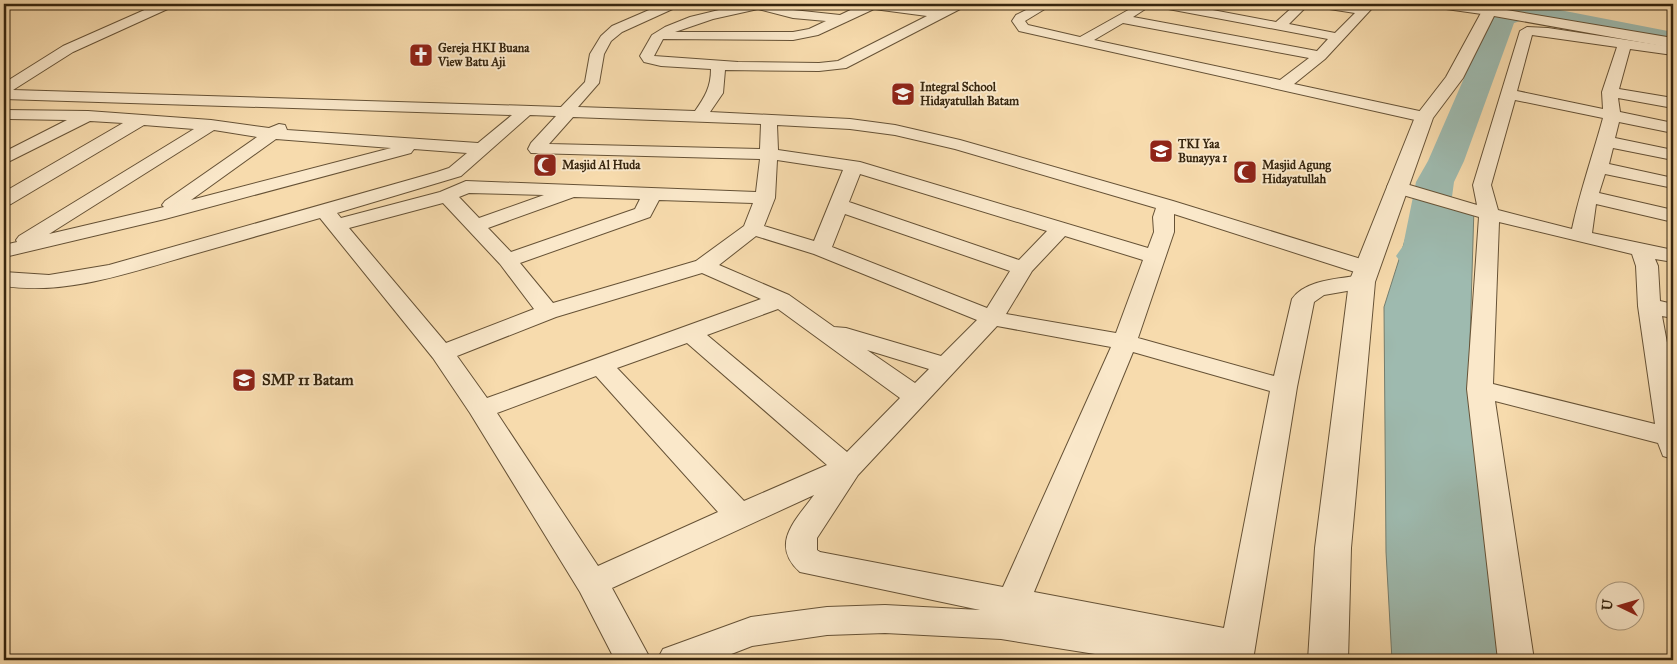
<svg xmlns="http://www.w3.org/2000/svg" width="1677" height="664" font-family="'IM FELL Great Primer',serif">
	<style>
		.water { fill: #9ebaaf; stroke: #747e6f }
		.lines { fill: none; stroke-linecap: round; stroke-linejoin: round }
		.river { fill: #9ebaaf; fill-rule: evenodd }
		.minor-casing { stroke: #665236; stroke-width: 2 }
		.tertiary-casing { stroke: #665236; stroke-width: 2 }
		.minor { fill: #fae8ca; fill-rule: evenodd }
		.tertiary { fill: #fae8ca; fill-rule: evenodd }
		.labels { text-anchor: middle; stroke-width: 4; stroke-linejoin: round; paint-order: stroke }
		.far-poi-label { font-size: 12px; font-weight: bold; fill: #36250e; stroke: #fae8ca; text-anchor: start }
		.poi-label { font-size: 15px; font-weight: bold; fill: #36250e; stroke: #fae8ca; text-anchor: start }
	</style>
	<rect width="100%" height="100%" fill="#f7dbad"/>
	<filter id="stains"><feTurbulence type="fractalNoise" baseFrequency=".004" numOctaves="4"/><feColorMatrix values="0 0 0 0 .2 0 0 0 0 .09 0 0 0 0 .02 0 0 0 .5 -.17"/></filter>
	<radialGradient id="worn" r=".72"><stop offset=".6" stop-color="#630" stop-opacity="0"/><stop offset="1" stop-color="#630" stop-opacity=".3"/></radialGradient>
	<!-- water -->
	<path class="water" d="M1420 193 1474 207 1469 374 1507 660H1392L1386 552 1384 307Z"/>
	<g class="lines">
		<!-- river -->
		<path class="river" d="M1518 4H1529L1673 32V48L1527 19 1514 23 1464 161 1454 182 1445 248 1433 265 1418 269 1403 265 1396 256 1403 246 1416 182 1428 161 1491 16 1495 11Z"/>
		<!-- minor casing -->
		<g class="minor-casing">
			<path id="minor" d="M158 4H174L172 7 73 52 13 90 561 107 585 82 590 54 601 36 612 26 663 4H679L677 7 622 32 611 41 604 54 599 83 578 107 695 111C705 97 711 87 711 69L661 66 644 62 640 56 652 35 665 27 690 17 723 9 746 4H768L793 10 840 15 861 5 860 4H891L939 10 951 4H966L964 7 846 68 819 71 725 70 723 93 710 112 850 119 895 125 960 140 1173 201 1374 263 1377 268 1374 273 1366 274 1358 273 1174 214V232L1138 338 1274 376 1292 299C1306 279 1340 279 1362 275L1370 277 1373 282 1370 287 1324 295 1314 302 1297 387 1253 660H1133L1001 639 885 633 827 635 752 646 716 660H657L663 649 751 617 827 607 885 605 980 610 800 572C769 544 796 520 814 495L612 588 651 660H615L580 592 470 413 433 358 320 218C274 231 229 244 184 257 126 274 65 295 4 286V272L49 275 109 265 437 172 449 168 467 153 414 149 411 153 165 219 9 256 4 255V245L17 242 16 240 19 236 194 129 144 125 11 204 4 206V192L123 123 90 121 4 164V152L67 120 9 119 4 118V110L88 111 211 120 269 128 279 124 285 125 287 130 478 143 512 115 4 99V83L63 46ZM758 9 793 18 826 21 809 29 793 32H675L713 19ZM874 9 927 16 838 61 819 63 738 62 654 56 663 39 793 40 818 35ZM530 115 556 116 531 143 528 149 531 153 760 159 756 192 466 181 440 192 341 218 337 213 461 176ZM573 117 761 124 760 149 549 144ZM777 125 850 129 895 135 955 149 1156 208 1153 217 1154 232 1148 248 860 162 778 150ZM214 130 257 137 165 201 162 205 164 207 49 234ZM276 139 391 148 191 200ZM777 160 843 170 814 241 764 226 775 198ZM860 174 1047 231 1019 260 849 202ZM469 193 544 195 479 218 459 197ZM574 197 640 199 635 209 511 252 488 228ZM659 200 753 203 744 226 696 261 553 303 520 263 650 217ZM443 203 500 264 534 309 446 343 349 228ZM845 214 1010 271 987 308 832 247ZM756 236 814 254 977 320 941 356 846 328 834 327 789 295 719 265ZM1065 236 1143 260 1116 333 1006 314 1032 271ZM702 273 761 299 487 398 457 356 556 317ZM778 309 900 398 847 452 707 335ZM997 326 1111 347 1003 587 820 552 817 550V538L858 475ZM687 343 827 465 744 501 617 368ZM867 350 929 369 915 383ZM1133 352 1270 391 1224 628 1034 592ZM596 376 718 512 598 566 497 413Z
				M1038 4H1053L1025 21 1028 25 1080 37 1139 4H1153L1133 17 1317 51 1328 39 1163 8 1157 4H1181L1276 22 1296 4H1309L1289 24 1335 33 1355 13 1323 8 1317 4H1345L1361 6 1363 4H1376L1325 59 1294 84 1424 112 1430 114 1432 117 1430 120 1424 122 1019 31 1012 21 1016 15ZM1123 23 1309 58 1280 80 1094 40Z
				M1433 4C1446 3 1487 2 1495 11L1489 15 1439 8Z
				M1527 27 1548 28 1673 47V55L1630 49 1619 89 1673 98V108L1618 98 1620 112 1673 123V133L1619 122 1615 138 1673 150V160L1613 148 1609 164 1673 178V188L1605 174 1599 193 1673 210V222L1596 204 1592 233 1673 250V262L1655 259 1658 266 1660 301 1673 304V318L1662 316 1673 375V459L1663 456 1658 443 1495 401 1534 660H1498L1467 389 1479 217 1389 191 1387 187 1389 183 1396 181 1477 205 1473 185 1520 31ZM1532 35 1617 47 1602 92 1603 109 1517 91ZM1515 100 1603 118C1593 155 1580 191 1572 229L1498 210 1491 185ZM1499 222 1632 254 1636 266 1638 306 1655 424 1493 384Z"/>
		</g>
		<!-- tertiary casing -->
		<g class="tertiary-casing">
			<path id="tertiary" d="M1489 7 1673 38V48L1494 16 1463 78 1433 118 1375 282 1351 548 1348 660H1308L1315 548 1349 282 1415 117 1446 77 1482 11 1484 8Z"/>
		</g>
		<!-- minor -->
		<use href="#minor" class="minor"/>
		<!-- tertiary -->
		<use href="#tertiary" class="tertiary"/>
	</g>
	<!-- icons -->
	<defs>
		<g id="church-square" transform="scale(1.25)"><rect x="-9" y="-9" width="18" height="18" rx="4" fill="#8f2418" stroke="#fae8ca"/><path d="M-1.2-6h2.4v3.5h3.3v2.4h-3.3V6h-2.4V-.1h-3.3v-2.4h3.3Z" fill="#fff"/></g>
		<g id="school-square" transform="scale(1.25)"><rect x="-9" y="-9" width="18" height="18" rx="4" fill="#8f2418" stroke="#fae8ca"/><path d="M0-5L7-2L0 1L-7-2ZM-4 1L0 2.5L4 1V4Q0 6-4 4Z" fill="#fff"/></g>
		<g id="mosque-square" transform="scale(1.25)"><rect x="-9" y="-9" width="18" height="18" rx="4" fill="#8f2418" stroke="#fae8ca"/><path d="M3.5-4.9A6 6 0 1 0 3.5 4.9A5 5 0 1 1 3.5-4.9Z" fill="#fff"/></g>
	</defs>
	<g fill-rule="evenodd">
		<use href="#church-square" x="421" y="55"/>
		<use href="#school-square" x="903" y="94"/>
		<use href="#school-square" x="1161" y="151"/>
		<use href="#mosque-square" x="545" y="165"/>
		<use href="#mosque-square" x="1245" y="172"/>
		<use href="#school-square" x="244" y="380"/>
	</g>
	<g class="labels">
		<!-- far-poi labels -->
		<g class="far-poi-label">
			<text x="438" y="52">Gereja HKI Buana<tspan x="438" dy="14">View Batu Aji</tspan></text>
			<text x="920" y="91">Integral School<tspan x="920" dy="14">Hidayatullah Batam</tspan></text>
			<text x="1178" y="148">TKI Yaa<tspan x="1178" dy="14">Bunayya 1</tspan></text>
			<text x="562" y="169">Masjid Al Huda</text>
			<text x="1262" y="169">Masjid Agung<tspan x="1262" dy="14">Hidayatullah</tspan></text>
		</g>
		<!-- poi labels -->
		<g class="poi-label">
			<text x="262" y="385">SMP 11 Batam</text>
		</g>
	</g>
	<!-- margin -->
	<rect width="1677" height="664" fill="none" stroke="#f7dbad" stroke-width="20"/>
	<rect x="5" y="5" width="1667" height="654" fill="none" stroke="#36250e" stroke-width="2.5"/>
	<rect x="10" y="10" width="1657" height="644" fill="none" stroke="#36250e"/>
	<!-- north arrow -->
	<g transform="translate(1620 606) rotate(275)"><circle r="24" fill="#fae8ca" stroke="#ac9a7f"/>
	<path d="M0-4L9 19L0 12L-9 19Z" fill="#8f2418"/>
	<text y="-8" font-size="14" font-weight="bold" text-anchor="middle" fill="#36250e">U</text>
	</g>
	<rect width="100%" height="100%" filter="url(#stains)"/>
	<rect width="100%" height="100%" fill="url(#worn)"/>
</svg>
